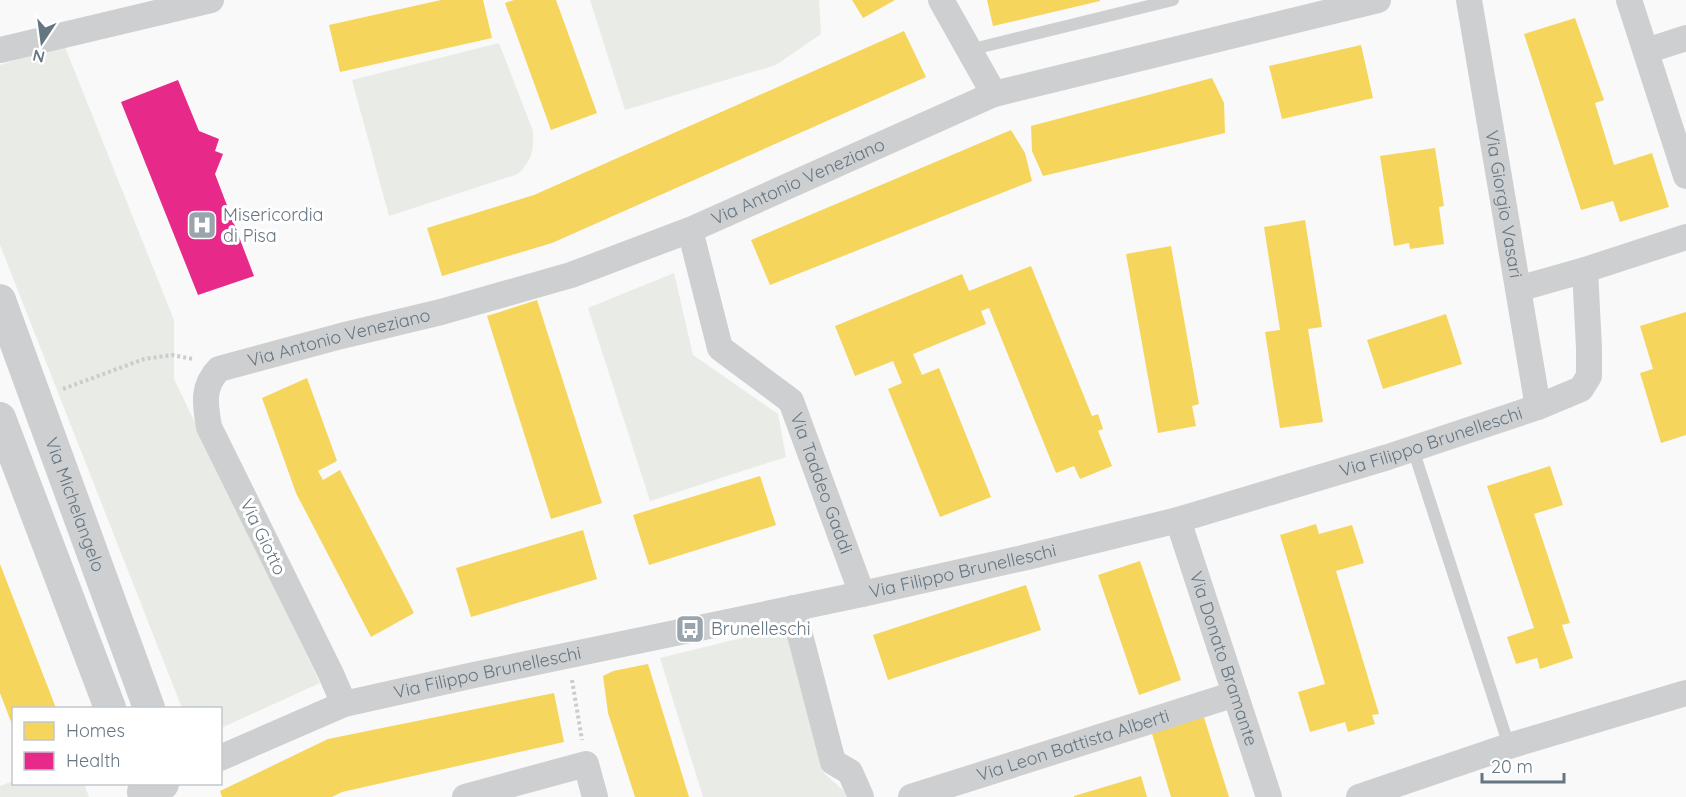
<svg xmlns="http://www.w3.org/2000/svg" width="1686" height="797" font-family="Quicksand,sans-serif">
	<style>
		.green { fill: #e8ebe6 }
		.homes { fill: #f6d55c }
		.health { fill: #e7298a }
		.lines { fill: none; stroke-linecap: round; stroke-linejoin: round }
		.path { stroke: #cbcccd; stroke-width: 4; stroke-dasharray: 3 3; stroke-linecap: butt }
		.service { stroke: #cecfd0; stroke-width: 12 }
		.minor { stroke: #cecfd0; stroke-width: 26 }
		.tertiary { stroke: #cecfd0; stroke-width: 32 }
		.labels { text-anchor: middle; stroke-width: 6; stroke-linejoin: round; paint-order: stroke }
		.street-label { font-size: 18px; fill: #657683; stroke: #fff }
		.poi-label { font-size: 18px; fill: #657683; stroke: #fff; text-anchor: start }
	</style>
	<rect width="100%" height="100%" fill="#f9f9f9"/>
	<!-- green -->
	<path class="green" d="M590 0H819L821 34 776 65 625 110Z
		M499 43 533 131C534 151 532 160 518 174L389 216 352 80Z
		M65 47 174 320V379L320 683 221 728 220 708H182L0 245V65L34 54Z
		M674 273 693 355 778 414 786 457 650 501 588 308Z
		M786 627 824 773 844 791 846 797H703L660 658Z
		M13 781 14 784H84L89 797H0V786Z"/>
	<!-- homes -->
	<path class="homes" d="M441 0H483L492 38 340 72 329 25Z
		M514 0H556L597 113 551 130 505 3Z
		M852 0H895L863 18Z
		M987 0H1100V1L993 26Z
		M1575 18 1604 100 1595 103 1614 165 1652 153 1669 207 1620 222 1613 201 1581 210 1524 34Z
		M904 31 926 77 552 243 442 276 427 228 534 195Z
		M1361 45 1373 98 1282 119 1269 66Z
		M1212 78 1224 103 1225 133 1043 176 1032 151 1031 126Z
		M1011 130 1025 153 1032 181 770 285 751 240Z
		M1435 148 1444 206 1439 207 1444 244 1410 249 1409 243 1394 246 1380 156Z
		M1305 220 1322 327 1308 329 1323 422 1280 428 1265 332 1280 330 1264 227Z
		M1171 246 1199 404 1192 406 1196 426 1158 433 1126 254Z
		M1031 266 1092 416 1098 414 1103 429 1098 431 1112 466 1080 479 1074 466 1056 473 989 308 981 311 986 324 913 354 922 375 939 368 991 497 940 517 888 389 902 383 893 361 855 376 835 326 962 274 969 291Z
		M537 300 602 503 551 519 487 316Z
		M1686 312V435L1661 443 1640 373 1653 369 1640 326Z
		M1446 314 1462 364 1383 389 1367 340Z
		M307 378 337 461 318 471 323 480 340 470 414 613 371 637 296 493 262 398Z
		M1550 466 1563 505 1534 514 1570 623 1562 625 1573 658 1540 669 1537 658 1516 664 1507 637 1534 628 1487 486Z
		M760 476 776 525 649 565 633 515Z
		M1316 524 1319 534 1352 525 1364 563 1336 571 1379 714 1372 715 1375 724 1348 732 1345 722 1310 732 1298 692 1325 684 1280 535Z
		M583 530 597 579 471 617 456 568Z
		M1140 561 1181 680 1139 695 1098 575Z
		M0 564 56 708H14L13 727 0 693Z
		M1026 585 1041 630 888 680 873 635Z
		M648 664 689 797H635L608 713 603 676 613 671Z
		M554 693 564 742 342 792 332 797H222L220 791 328 739Z
		M1202 711 1229 797H1171L1150 727Z
		M1141 776 1147 797H1074V796Z"/>
	<!-- health -->
	<path class="health" d="M178 80 199 131 219 139 215 151 223 154 215 174 254 276 198 295 121 102Z"/>
	<g class="lines">
		<!-- path -->
		<path class="path" d="M63 389 144 359 172 355 193 359
			M572 680 582 740"/>
		<!-- service -->
		<path class="service" d="M969 50 1173 0
			M1413 449 1509 746"/>
		<!-- minor -->
		<g class="minor">
			<path d="M941 0 994 94"/>
			<path id="s1" d="M1469 0 1538 407"/>
			<path d="M1629 0 1686 176"/>
			<path d="M0 50 211 0"/>
			<path d="M1646 51 1686 38"/>
			<path id="s2" d="M690 230 720 348 791 401 862 594"/>
			<path d="M1518 289 1585 270 1686 237"/>
			<path id="s3" d="M1178 520 1269 797"/>
			<path d="M793 608 833 762 850 772 861 797"/>
			<path id="s4" d="M344 704 331 674 209 427C205 404 202 386 219 369L341 336 441 312 571 275 690 230 994 94 1378 0"/>
			<path id="s5" d="M220 758 344 704 474 675 862 594 1027 557 1178 520 1388 457 1538 407 1581 389 1589 376V348L1585 270"/>
			<path d="M465 797 586 764 595 797"/>
			<path id="s6" d="M911 797 1235 694"/>
			<path d="M1359 797 1509 746 1686 693"/>
		</g>
		<!-- tertiary -->
		<g class="tertiary">
			<path id="s7" d="M0 300 149 708"/>
			<path d="M0 418 110 708"/>
			<path d="M143 792 163 784"/>
		</g>
	</g>
	<!-- icons -->
	<defs>
		<g id="hospital-square" transform="scale(1.5)"><rect x="-9" y="-9" width="18" height="18" rx="4" fill="#99a4ac" stroke="#fff"/><path d="M-5-5h3v3.5h4V-5h3V5h-3V1.5h-4V5h-3Z" fill="#fff"/></g>
		<g id="bus-square" transform="scale(1.5)"><rect x="-9" y="-9" width="18" height="18" rx="4" fill="#99a4ac" stroke="#fff"/><path d="M-5-6H5V4H4V6H2V4H-2V6H-4V4H-5ZM-3.5-4V0h7V-4ZM-3.5 1.2v1.5H-2V1.2ZM2 1.2v1.5H3.5V1.2Z" fill="#fff"/></g>
	</defs>
	<g fill-rule="evenodd">
		<use href="#hospital-square" x="202" y="225"/>
		<use href="#bus-square" x="690" y="629"/>
	</g>
	<g class="labels">
		<!-- street labels -->
		<g class="street-label">
			<text dy="6" stroke="none"><textPath href="#s4" startOffset="980">Via Antonio Veneziano</textPath></text>
			<text dy="6" stroke="none"><textPath href="#s1" startOffset="207">Via Giorgio Vasari</textPath></text>
			<text dy="6" stroke="none"><textPath href="#s4" startOffset="494">Via Antonio Veneziano</textPath></text>
			<text dy="6" stroke="none"><textPath href="#s5" startOffset="1254">Via Filippo Brunelleschi</textPath></text>
			<text dy="6" stroke="none"><textPath href="#s2" startOffset="298">Via Taddeo Gaddi</textPath></text>
			<text dy="6" stroke="none"><textPath href="#s7" startOffset="218">Via Michelangelo</textPath></text>
			<text transform="translate(263 537) rotate(64)" y="6">Via Giotto</text>
			<text dy="6" stroke="none"><textPath href="#s5" startOffset="768">Via Filippo Brunelleschi</textPath></text>
			<text dy="6" stroke="none"><textPath href="#s3" startOffset="146">Via Donato Bramante</textPath></text>
			<text dy="6" stroke="none"><textPath href="#s5" startOffset="282">Via Filippo Brunelleschi</textPath></text>
			<text dy="6" stroke="none"><textPath href="#s6" startOffset="170">Via Leon Battista Alberti</textPath></text>
		</g>
		<!-- poi labels -->
		<g class="poi-label">
			<text x="223" y="221">Misericordia<tspan x="223" dy="21">di Pisa</tspan></text>
			<text x="711" y="635">Brunelleschi</text>
		</g>
	</g>
	<!-- legend -->
	<rect x="12" y="707" width="210" height="78" fill="#ffffff" stroke="#c1c8cd" stroke-width="1.5"/>
	<rect x="24" y="722" width="30" height="18" fill="#f6d55c" stroke="#c1c8cd" stroke-width="1.5"/>
	<text x="66" y="737" font-size="18" fill="#657683">Homes</text>
	<rect x="24" y="752" width="30" height="18" fill="#e7298a" stroke="#c1c8cd" stroke-width="1.5"/>
	<text x="66" y="767" font-size="18" fill="#657683">Health</text>
	<!-- north arrow -->
	<g transform="translate(42 42) rotate(193)" stroke="#ffffff" stroke-width="4.5" paint-order="stroke">
	<path d="M0-4.5L10 22L0 15L-10 22Z" fill="#657683"/>
	<text y="-9" font-size="16" font-weight="bold" text-anchor="middle" fill="#657683">N</text>
	</g>
	<!-- scale -->
	<path d="M1482 773v9h82v-9" fill="none" stroke="#657683" stroke-width="3"/>
	<text x="1491" y="773" font-size="18" fill="#657683" stroke="#ffffff" stroke-width="4.5" paint-order="stroke">20 m</text>
</svg>
